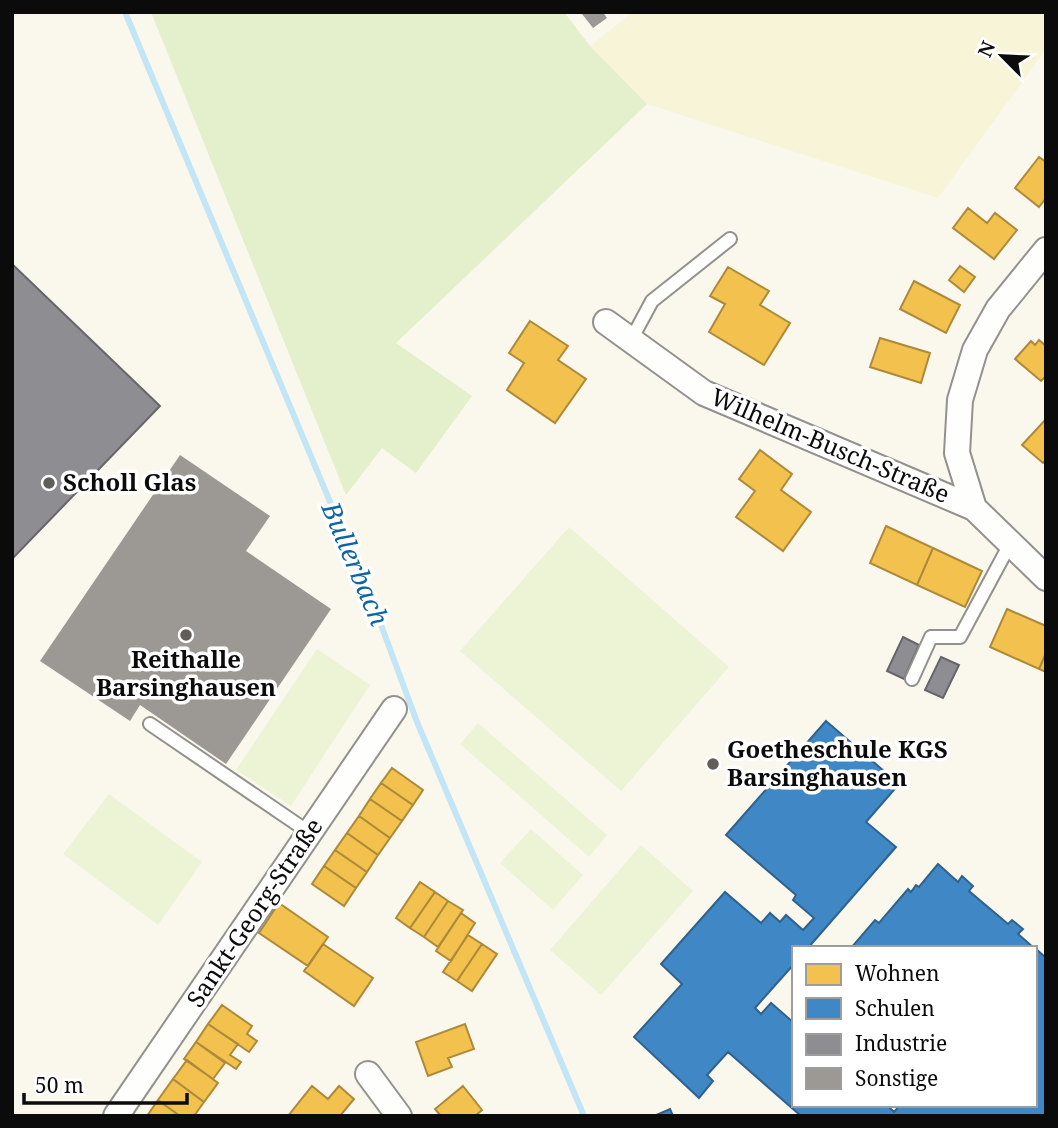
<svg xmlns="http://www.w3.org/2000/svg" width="1058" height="1128" font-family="'Noto Serif',serif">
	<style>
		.farmland { fill: #f8f4d8 }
		.green { fill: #e3f0cb }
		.pitch { fill: #edf4d6 }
		.homes { fill: #f2c14e; stroke: #ad8a3a; stroke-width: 2 }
		.schools { fill: #3f88c5; stroke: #2f628d; stroke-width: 2 }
		.industry { fill: #8d8d92; stroke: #66666a; stroke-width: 2 }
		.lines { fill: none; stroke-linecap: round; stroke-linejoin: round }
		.stream { stroke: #c2e6f6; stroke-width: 6 }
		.building { fill: #9c9994 }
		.lane-casing { stroke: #93918d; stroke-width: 16 }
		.street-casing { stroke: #93918d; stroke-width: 28 }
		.lane { stroke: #fefefc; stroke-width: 12 }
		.street { stroke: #fefefc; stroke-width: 24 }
		.poi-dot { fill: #5f5e5a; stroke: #fff; stroke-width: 2.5 }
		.labels { text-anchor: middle; stroke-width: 7; stroke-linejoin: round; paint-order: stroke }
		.street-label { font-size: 24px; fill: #0b0b0b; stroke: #fff }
		.poi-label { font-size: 24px; font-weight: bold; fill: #0b0b0b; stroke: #fff; text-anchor: start }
		.water-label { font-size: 26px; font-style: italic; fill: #0e65a2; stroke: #fff }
	</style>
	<rect width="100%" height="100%" fill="#faf7ed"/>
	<!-- farmland -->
	<path class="farmland" d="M633 12H1046V49L938 198 647 104 590 46Z"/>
	<!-- green -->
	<path class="green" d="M151 12H564L590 46 647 104 396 343 472 396 416 473 382 448 346 495Z"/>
	<!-- pitch -->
	<path class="pitch" d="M569 527 729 667 621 791 460 651Z
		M317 649 370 685 291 806 236 770Z
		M478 723 607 835 589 857 460 744Z
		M109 794 202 862 158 925 63 854Z
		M531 829 583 875 553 910 500 863Z
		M641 845 693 891 601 995 550 950Z"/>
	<!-- homes -->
	<path class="homes" d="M1039 157 1046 162V198L1039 207 1015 188Z
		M968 208 987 223 995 213 1017 230 994 259 953 228Z
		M960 266 975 277 964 292 949 280Z
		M728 267 769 291 760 305 790 323 764 365 709 332 725 304 710 296Z
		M914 281 960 305 946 333 900 309Z
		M530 321 568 346 558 360 586 379 555 423 507 390 524 363 509 353Z
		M880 338 930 353 921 383 870 367Z
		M1039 340 1046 346V376L1041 381 1015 359 1031 341 1035 345Z
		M1046 419V460L1043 463 1022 445Z
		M760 450 792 474 781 490 811 512 783 551 736 517 755 491 739 479Z
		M886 526 933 548 917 585 870 563Z
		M933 548 982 571 965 607 917 585Z
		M1007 609 1046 626V653L1039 669 990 647Z
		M1046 653V672L1039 669Z
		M392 768 423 790 413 805 381 783Z
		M381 783 413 805 402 821 370 799Z
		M370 799 402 821 390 838 359 816Z
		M359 816 390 838 378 855 347 833Z
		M347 833 378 855 367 872 335 850Z
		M335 850 367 872 356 888 324 866Z
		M324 866 356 888 344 906 312 884Z
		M420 882 435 892 410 928 396 918Z
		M435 892 448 901 424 937 410 928Z
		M448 901 463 910 438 947 424 937Z
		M279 903 328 937 308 966 259 933Z
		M461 913 475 923 451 961 436 951Z
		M468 935 482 944 457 981 443 972Z
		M323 944 373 978 354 1006 304 971Z
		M482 944 497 954 472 991 457 981Z
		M222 1005 252 1026 247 1034 257 1041 249 1052 208 1024Z
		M208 1024 238 1044 230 1055 241 1062 236 1069 196 1042Z
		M465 1024 474 1049 448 1058 452 1067 428 1076 416 1042Z
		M196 1042 225 1063 213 1079 184 1059Z
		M187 1060 218 1083 204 1102 173 1079Z
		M173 1079 204 1102 194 1116H180L158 1100Z
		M312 1086 328 1099 339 1086 354 1099 340 1116H288Z
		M463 1086 482 1110 475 1116H441L435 1109Z
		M158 1100 180 1116H147Z"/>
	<!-- schools -->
	<path class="schools" d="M826 721 899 784 866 822 896 847 808 948H794V964L755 1008 761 1014 771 1003 794 1023V1105H887L894 1112 900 1105H1035V948L1046 958V1116H801L728 1052 707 1075 713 1081 699 1098 634 1037 682 984 661 964 725 892 761 923 770 913 780 922 786 915 803 930 814 918 793 900 796 895 726 835Z
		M938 864 958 882 962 876 973 886 969 891 1008 924 1012 920 1023 929 1018 934 1034 948H851L875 920 879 923 908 889 911 892 916 885 919 887Z
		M670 1109 673 1116H654Z"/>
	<!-- industry -->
	<path class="industry" d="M12 264 160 406 12 559Z
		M903 637 919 645 904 679 887 671Z
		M941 657 959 665 943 698 925 690Z"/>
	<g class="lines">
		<!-- stream -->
		<path class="stream" d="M125 12 377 614 417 722 584 1116"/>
	</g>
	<!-- building -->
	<path class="building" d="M584 12H603L607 18 593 28 582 14Z
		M180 455 270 516 246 551 331 609 226 764 140 705 130 721 40 661Z"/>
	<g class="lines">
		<!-- lane casing -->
		<g class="lane-casing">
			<path id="lane" d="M631 340 652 301 730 239
				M912 679 931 637H960L1010 544
				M150 724 310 833"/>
		</g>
		<!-- street casing -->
		<g class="street-casing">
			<path id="street" d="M606 322 704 393 974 508 1046 578
				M974 508 957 453 960 400 975 350 998 309 1046 250
				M368 1074 399 1116
				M116 1116 394 709"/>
		</g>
		<!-- lane -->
		<use href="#lane" class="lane"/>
		<!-- street -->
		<use href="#street" class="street"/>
	</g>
	<!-- markers -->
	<g class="poi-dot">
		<circle cx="49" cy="483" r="7"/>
		<circle cx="186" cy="635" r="7"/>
		<circle cx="713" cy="764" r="7"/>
	</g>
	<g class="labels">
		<!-- street labels -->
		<g class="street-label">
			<text transform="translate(830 446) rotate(23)" y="8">Wilhelm-Busch-Straße</text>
			<text transform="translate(255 913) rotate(-56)" y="8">Sankt-Georg-Straße</text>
		</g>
		<!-- poi labels -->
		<g class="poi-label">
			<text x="63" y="491">Scholl Glas</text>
			<text x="186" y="668" text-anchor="middle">Reithalle<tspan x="186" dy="28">Barsinghausen</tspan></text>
			<text x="727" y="758">Goetheschule KGS<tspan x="727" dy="28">Barsinghausen</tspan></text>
		</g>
		<!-- water labels -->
		<g class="water-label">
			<text transform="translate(355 564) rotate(67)" y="9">Bullerbach</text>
		</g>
	</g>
	<!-- border -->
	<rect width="1058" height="1128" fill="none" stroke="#0b0b0b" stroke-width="28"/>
	<!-- legend -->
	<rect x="792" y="946" width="245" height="161" fill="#ffffff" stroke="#9d9d9d" stroke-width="2"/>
	<rect x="806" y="964" width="35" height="21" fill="#f2c14e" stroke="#9d9d9d" stroke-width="2"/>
	<text x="855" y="981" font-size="21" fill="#0b0b0b">Wohnen</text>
	<rect x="806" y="998" width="35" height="21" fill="#3f88c5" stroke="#9d9d9d" stroke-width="2"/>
	<text x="855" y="1016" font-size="21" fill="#0b0b0b">Schulen</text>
	<rect x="806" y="1034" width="35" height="21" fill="#8d8d92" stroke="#9d9d9d" stroke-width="2"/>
	<text x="855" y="1051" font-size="21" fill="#0b0b0b">Industrie</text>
	<rect x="806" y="1068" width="35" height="21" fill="#9c9994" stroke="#9d9d9d" stroke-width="2"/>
	<text x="855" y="1086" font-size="21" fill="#0b0b0b">Sonstige</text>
	<!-- north arrow -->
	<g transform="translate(1002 56) rotate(294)" stroke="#ffffff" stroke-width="5" paint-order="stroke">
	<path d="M0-5L12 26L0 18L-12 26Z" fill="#0b0b0b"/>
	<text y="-10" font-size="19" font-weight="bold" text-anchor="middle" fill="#0b0b0b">N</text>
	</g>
	<!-- scale -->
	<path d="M24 1093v10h163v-10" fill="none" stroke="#0b0b0b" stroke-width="3.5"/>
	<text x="35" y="1093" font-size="21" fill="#0b0b0b" stroke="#ffffff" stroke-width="5" paint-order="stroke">50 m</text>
</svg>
